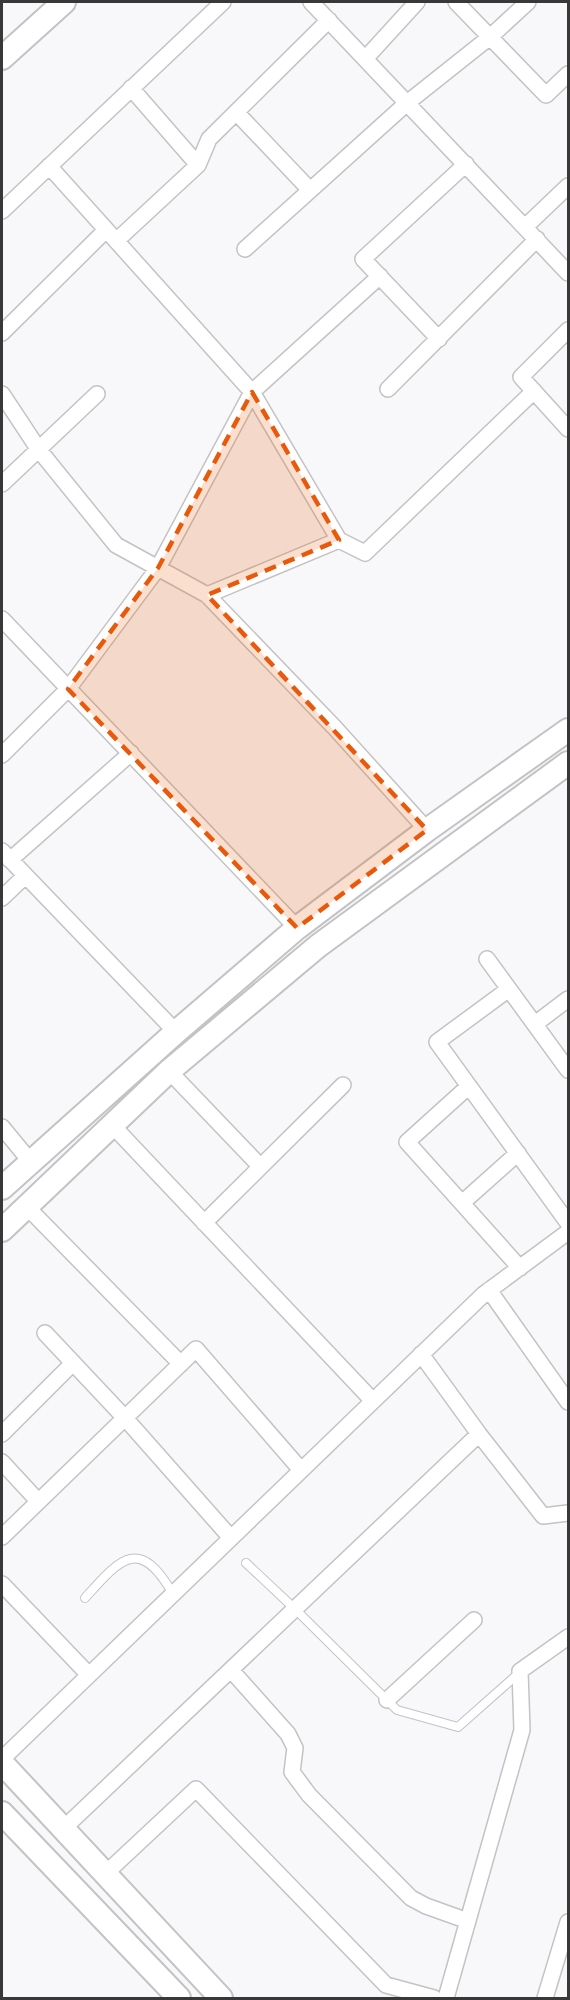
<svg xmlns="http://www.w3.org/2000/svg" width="570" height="2000" font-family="'Zilla Slab',serif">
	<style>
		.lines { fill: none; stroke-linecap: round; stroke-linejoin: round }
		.lane-casing { stroke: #c3c3c6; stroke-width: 10 }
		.street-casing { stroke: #c3c3c6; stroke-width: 18 }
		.secondary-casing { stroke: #c3c3c6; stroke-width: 26 }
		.lane { stroke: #fff; stroke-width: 8 }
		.street { stroke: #fff; stroke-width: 15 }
		.secondary { stroke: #fff; stroke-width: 22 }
		.marked { fill: #e8590c; fill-opacity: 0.2; stroke: #e8590c; stroke-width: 4.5; stroke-dasharray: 12 8; stroke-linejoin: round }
	</style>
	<rect width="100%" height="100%" fill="#f8f8fb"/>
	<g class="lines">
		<!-- lane casing -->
		<g class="lane-casing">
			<path id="lane" d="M246 1563 295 1609 397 1710 458 1727 519 1673
				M85 1598C120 1559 139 1535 173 1594"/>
		</g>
		<!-- street casing -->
		<g class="street-casing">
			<path id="street" d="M311 2 568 273
				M456 2 546 95 568 74
				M365 59 417 2
				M131 88 198 165
				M236 112 310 190
				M49 166 252 392 339 540 365 553 534 391
				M2 211 223 2
				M525 227 568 186
				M116 241 198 165 209 139 329 20
				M245 249 407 103 490 37 528 2
				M568 330 521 377 568 429
				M2 333 106 230
				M439 339 363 259 466 164
				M388 389 537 239
				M2 394 39 450 116 545 207 595 335 728 427 830
				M2 484 97 394
				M207 595 339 540
				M2 619 297 928
				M2 755 68 689 158 568 252 392 380 276
				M2 851 176 1032
				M10 860 131 753
				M2 898 25 876
				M487 959 568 1070
				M509 989 437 1042 568 1223
				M535 1024 568 999
				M169 1071 260 1166
				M469 1086 407 1142 520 1268
				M113 1126 373 1401
				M2 1127 30 1161
				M462 1203 518 1153
				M26 1206 181 1364
				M204 1223 343 1085
				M489 1290 568 1402
				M45 1333 125 1418 231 1538
				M421 1354 479 1434 543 1516 568 1513
				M2 1434 73 1363
				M2 1462 38 1501
				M2 1537 196 1349 301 1470
				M2 1584 89 1675
				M231 1670 288 1734 295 1748 292 1772 309 1795 411 1898 426 1906 468 1921
				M387 1700 474 1620
				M2 1759 484 1294 568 1232
				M63 1829 479 1434
				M105 1874 196 1789 386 1985 434 1998
				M446 1998 522 1730 520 1671 568 1637
				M545 1998 568 1922"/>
		</g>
		<!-- secondary casing -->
		<g class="secondary-casing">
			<path id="secondary" d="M2 58 64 2
				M2 1188 176 1032 297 928 427 830 568 730
				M2 1230 169 1071 318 946 568 763
				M2 1763 221 1998
				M2 1813 179 1998"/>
		</g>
		<!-- lane -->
		<use href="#lane" class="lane"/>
		<!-- street -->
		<use href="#street" class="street"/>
		<!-- secondary -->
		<use href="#secondary" class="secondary"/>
	</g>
	<!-- marked area -->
	<path class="marked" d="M252 392 339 540 207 595 427 830 297 928 68 689 158 568Z"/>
	<!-- border -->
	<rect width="570" height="2000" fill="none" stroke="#383839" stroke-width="6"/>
</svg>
